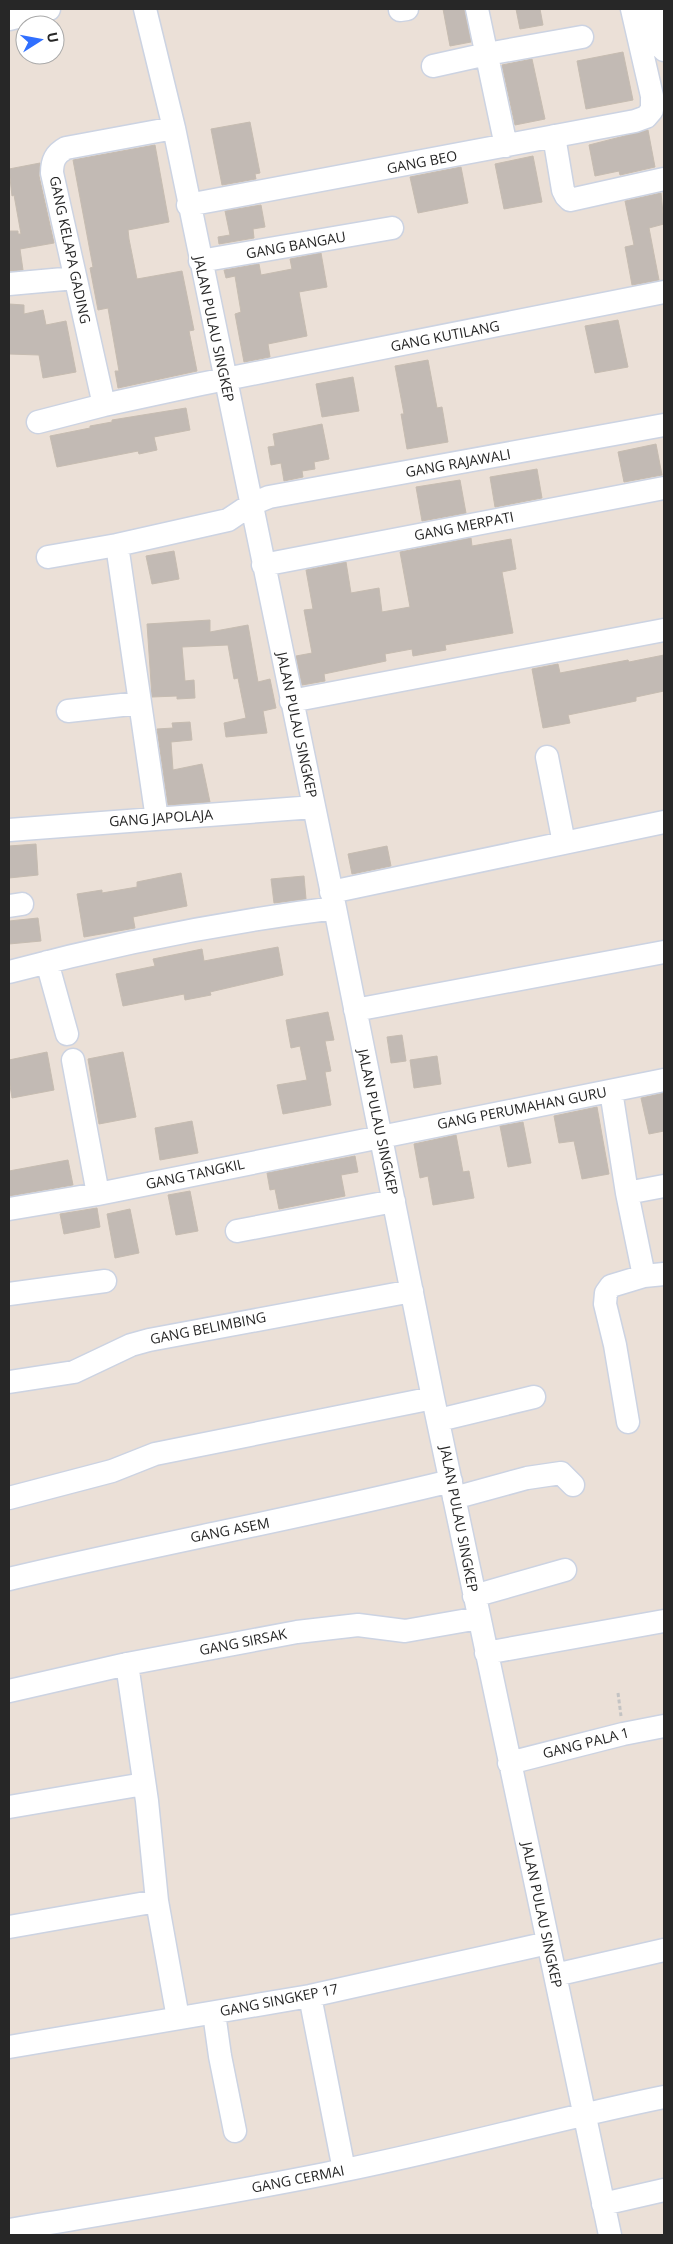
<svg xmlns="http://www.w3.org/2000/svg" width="673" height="2244" font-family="'Open Sans',sans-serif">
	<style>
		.building { fill: #c2bab4; stroke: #c6bcb1 }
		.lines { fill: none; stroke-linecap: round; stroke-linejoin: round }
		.minor-casing { stroke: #ccd3e2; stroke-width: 25 }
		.path { stroke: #c3c3c3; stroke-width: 3; stroke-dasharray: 4 2.5; stroke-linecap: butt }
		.minor { stroke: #fff; stroke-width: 22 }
		.labels { text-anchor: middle; stroke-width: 4; stroke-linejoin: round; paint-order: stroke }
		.street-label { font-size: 14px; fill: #272727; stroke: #fff }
	</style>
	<rect width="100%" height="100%" fill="#ebe0d7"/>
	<!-- building -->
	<path class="building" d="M443 9H464L471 42 450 46Z
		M516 9H540L543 25 520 29Z
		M623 52 633 100 586 109 577 61Z
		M532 59 545 119 515 125 502 65Z
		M250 122 260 173 255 174 256 179 222 185 211 129Z
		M648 130 655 167 620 175 619 171 595 176 589 145Z
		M155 145 169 222 128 230 129 239 137 279 182 271 194 330 189 331 197 371 118 388 115 371H119L108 308 98 310 90 268 93 267 73 160Z
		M533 156 542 202 504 209 495 164Z
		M40 163 39 176 54 243 20 249 23 270 9 271V231H18V234H21L14 195 12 196 9 169Z
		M461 167 468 203 418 213 410 177Z
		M661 193 664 224 649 228 659 280 632 285 625 247 634 245 625 201Z
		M261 205 265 227 253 229 254 238 219 244 218 237 230 235 225 211Z
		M321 253 327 287 299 292 307 336 268 344 270 357 244 362 235 314 241 312 235 276 226 278 224 270 259 264 261 275 292 269 290 259Z
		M9 304 24 305V314L43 310 46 325 66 321 76 372 43 378 39 355 9 354Z
		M618 320 628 367 595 373 585 326Z
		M428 360 437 408 442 407 448 442 407 449 401 414H404L395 366Z
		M353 377 359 411 322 417 316 384Z
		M186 408 190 430 154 437 157 450 139 454 138 451 57 467 50 436 90 428V426L112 422V420Z
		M322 424 329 459 314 462 315 469 302 471 303 477 284 481 281 463 271 465 268 447 275 446 273 434Z
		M656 444 662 475 624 482 618 452Z
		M537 469 542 498 495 507 490 477Z
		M460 480 466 513 422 521 416 487Z
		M471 538 472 546 511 539 516 569 502 572 513 633 445 645 446 650 413 656 412 649 385 654 386 661 324 674 325 681 302 685 296 656 312 653 304 610 313 609 306 570 346 562 351 593 379 588 382 612 410 607 400 552Z
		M174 551 179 579 152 584 146 556Z
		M210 620V632L248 625 258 682 270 679 276 708 263 711 267 733 226 737 224 723 246 718 238 678 234 679 228 645 182 647 185 681 194 680 195 698 177 699V696L152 697 147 624Z
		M664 655V691L636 697V701L568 715 570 723 543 728 532 669 558 664 560 673 628 660 629 662Z
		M190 722 192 740 171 742 173 770 202 764 210 802 168 805 157 729 173 728 172 723Z
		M36 844 38 875 9 878V846Z
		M387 846 391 866 352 874 348 854Z
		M181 873 187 906 133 917 135 928 84 937 77 894 102 890V893L137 887V882Z
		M304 876 306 899 274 903 271 879Z
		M38 918 41 941 9 944V921Z
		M278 947 283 975 210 992 211 995 185 1000 184 994 123 1006 116 974 155 966 153 959 202 949 204 961Z
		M328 1012 334 1040 325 1041 331 1071 325 1072 331 1105 283 1114 277 1085 307 1080 300 1046 291 1048 286 1020Z
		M402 1035 406 1061 391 1063 387 1037Z
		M47 1052 54 1090 12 1098 9 1079V1060Z
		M123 1052 136 1117 99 1124 88 1059Z
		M437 1056 441 1084 414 1088 410 1060Z
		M664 1093V1131L649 1134 641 1098Z
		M597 1107 609 1174 582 1179 574 1141 559 1143 554 1116Z
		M192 1121 198 1153 160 1160 155 1128Z
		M523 1122 531 1163 508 1167 500 1126Z
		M456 1135 463 1172 469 1171 474 1198 433 1205 428 1176 420 1178 414 1144Z
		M355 1156 358 1172 341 1175 345 1196 279 1209 275 1189 270 1190 267 1173Z
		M68 1160 73 1185 9 1196V1171Z
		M190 1191 198 1231 176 1235 168 1195Z
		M97 1208 100 1227 64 1234 60 1214Z
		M130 1209 139 1253 115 1258 107 1214Z"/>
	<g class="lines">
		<!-- minor casing -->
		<g class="minor-casing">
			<path id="minor" d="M145 9 174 128 335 908 433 1398 610 2235
				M477 9 506 146
				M653 9 660 46 664 50
				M400 10 407 9
				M9 19 49 9
				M433 66 487 54 582 37
				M554 136 563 190 566 196 570 200 664 179
				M188 205 635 121 646 117 652 110V96L632 9
				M200 261 392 228
				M9 284 75 278
				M104 405 52 173C52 161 55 154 66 148L174 128
				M38 422 104 405 201 384 664 292
				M48 557 117 545
				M263 565 664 488
				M291 701 664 630
				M68 711 140 703
				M547 757 564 843
				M157 819 117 545 228 520 252 504 269 497 664 425
				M9 830 314 807
				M331 892 664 822
				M9 906 22 904
				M47 962 67 1034
				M9 972C117 943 224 922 335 908
				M355 1010 664 952
				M73 1060 98 1194
				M611 1091 627 1193 644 1276
				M627 1193 664 1186
				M9 1209 98 1194 664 1080
				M237 1231 394 1201
				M9 1294 105 1281
				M9 1382 74 1372 131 1345 149 1340 412 1291
				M439 1420 534 1397
				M628 1422 615 1345 605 1304 606 1293 611 1286 644 1276 664 1274
				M9 1498 112 1471 155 1454 433 1398
				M454 1498 527 1478 561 1473 573 1485
				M9 1579C156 1544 304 1517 451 1481
				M474 1596 565 1570
				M486 1653 664 1621
				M127 1664 147 1801 157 1901 178 2018
				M9 1691 127 1664 297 1632 358 1625 405 1631 479 1618
				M509 1763 623 1734 664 1726
				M9 1807 144 1784
				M9 1927 157 1901
				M555 1975 664 1950
				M310 1996 344 2170
				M214 2013 220 2056 235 2131
				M9 2047 310 1996 548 1943
				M603 2204 664 2190
				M9 2230C114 2212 220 2195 325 2174 439 2152 551 2120 664 2097"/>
		</g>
		<!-- path -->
		<path class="path" d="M618 1693 621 1716"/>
		<!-- minor -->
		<use href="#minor" class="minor"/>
	</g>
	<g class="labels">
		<!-- street labels -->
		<g class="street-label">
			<text transform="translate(422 162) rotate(-11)" y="5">GANG BEO</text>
			<text transform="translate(296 245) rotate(-10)" y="5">GANG BANGAU</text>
			<text transform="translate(70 250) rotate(78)" y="5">GANG KELAPA GADING</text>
			<text transform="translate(214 329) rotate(78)" y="5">JALAN PULAU SINGKEP</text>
			<text transform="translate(445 336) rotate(-11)" y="5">GANG KUTILANG</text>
			<text transform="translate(458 463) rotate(-10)" y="5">GANG RAJAWALI</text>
			<text transform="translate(464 526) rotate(-11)" y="5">GANG MERPATI</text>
			<text transform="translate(297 725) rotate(78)" y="5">JALAN PULAU SINGKEP</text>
			<text transform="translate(161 818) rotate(-4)" y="5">GANG JAPOLAJA</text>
			<text transform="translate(522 1108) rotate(-11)" y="5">GANG PERUMAHAN GURU</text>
			<text transform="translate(378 1122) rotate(78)" y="5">JALAN PULAU SINGKEP</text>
			<text transform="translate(195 1174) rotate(-12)" y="5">GANG TANGKIL</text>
			<text transform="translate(208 1328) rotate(-11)" y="5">GANG BELIMBING</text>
			<text transform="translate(459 1519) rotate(79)" y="5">JALAN PULAU SINGKEP</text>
			<text transform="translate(230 1530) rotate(-11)" y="5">GANG ASEM</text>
			<text transform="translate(243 1642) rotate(-11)" y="5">GANG SIRSAK</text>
			<text transform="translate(586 1743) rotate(-14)" y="5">GANG PALA 1</text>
			<text transform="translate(542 1915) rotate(78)" y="5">JALAN PULAU SINGKEP</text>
			<text transform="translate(279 2000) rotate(-11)" y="5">GANG SINGKEP 17</text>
			<text transform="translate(298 2179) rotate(-11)" y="5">GANG CERMAI</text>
		</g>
	</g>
	<!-- border -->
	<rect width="673" height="2244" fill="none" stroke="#272727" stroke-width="20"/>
	<!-- north arrow -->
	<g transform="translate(40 40) rotate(79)"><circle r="24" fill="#ffffff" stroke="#a9a9a9"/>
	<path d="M0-4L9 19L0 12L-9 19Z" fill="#306fff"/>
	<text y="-8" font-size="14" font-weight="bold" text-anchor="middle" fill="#272727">U</text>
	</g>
</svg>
